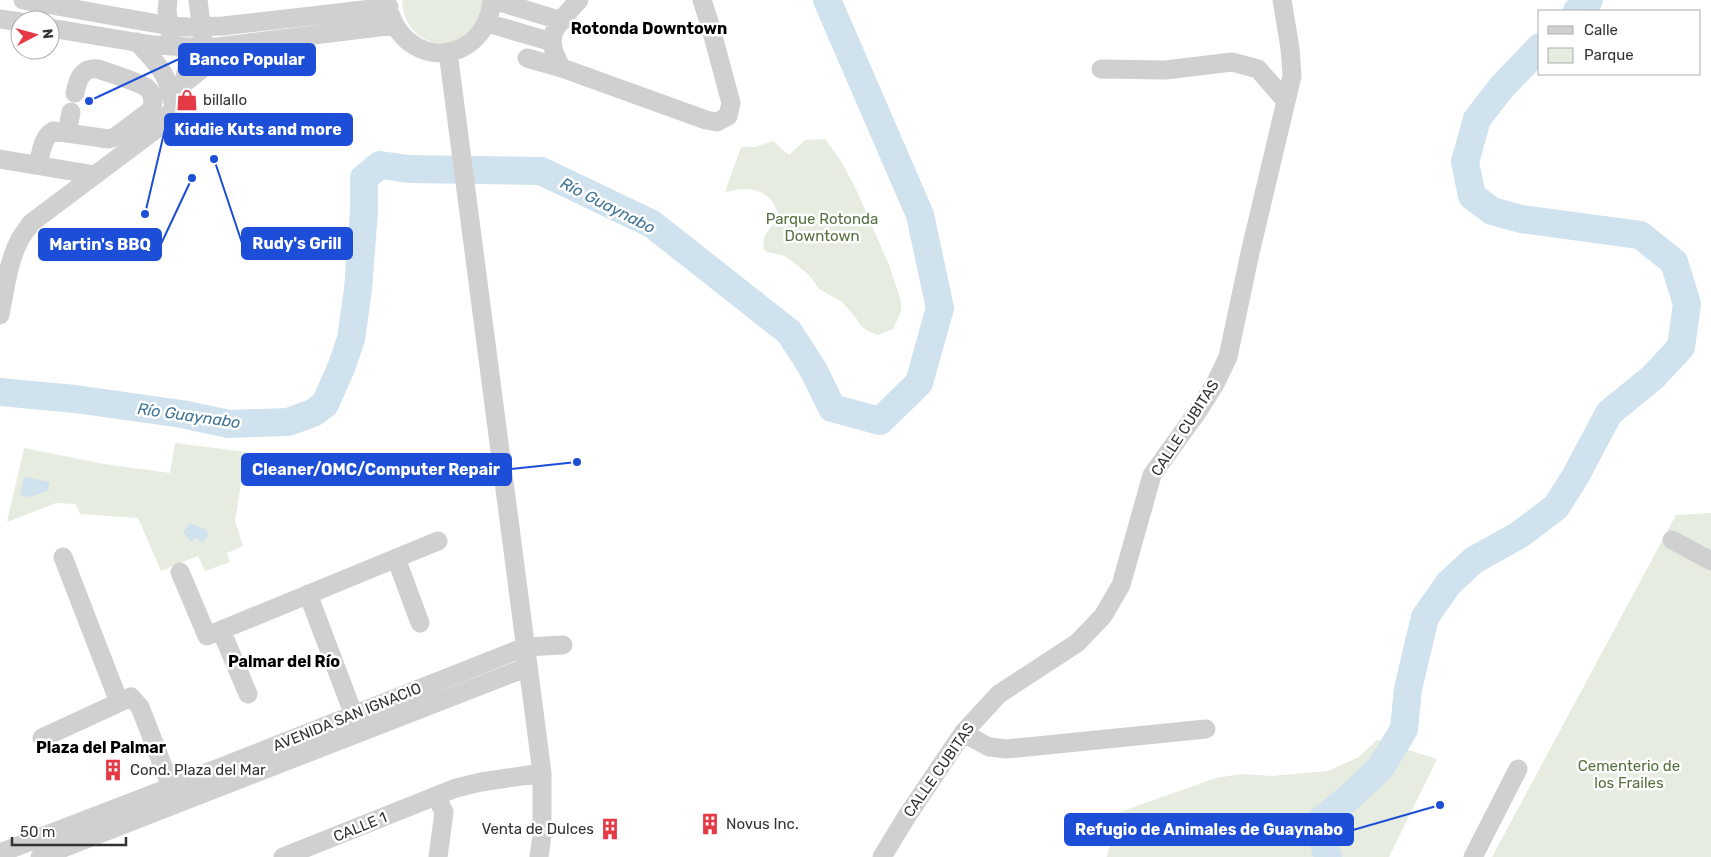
<svg xmlns="http://www.w3.org/2000/svg" width="1711" height="857" font-family="Rubik,sans-serif">
	<style>
		.green { fill: #e6ecdf }
		.water { fill: #cfe2ee }
		.lines { fill: none; stroke-linecap: round; stroke-linejoin: round }
		.river { stroke: #cfe2ee; stroke-width: 28 }
		.minor { stroke: #d0d0d0; stroke-width: 19 }
		.labels { text-anchor: middle; stroke-width: 5; stroke-linejoin: round; paint-order: stroke }
		.poi-label { font-size: 15px; fill: #333; stroke: #fff; text-anchor: start }
		.park-label { font-size: 15px; fill: #56703f; stroke: #fff }
		.street-label { font-size: 15px; fill: #333; stroke: #fff }
		.neighbourhood-label { font-size: 16px; font-weight: bold; fill: #000; stroke: #fff }
		.water-label { font-size: 16px; font-style: italic; fill: #3f7597; stroke: #fff }
		.leader { fill: none; stroke: #1d4ed8; stroke-width: 2 }
		.callout-dot { fill: #1d4ed8; stroke: #fff; stroke-width: 2 }
		.callout { fill: #1d4ed8; stroke: #1d4ed8; stroke-width: 2 }
		.callout-label { font-size: 16px; text-anchor: middle; font-weight: bold; fill: #fff }
	</style>
	<rect width="100%" height="100%" fill="#fff"/>
	<!-- green -->
	<path class="green" d="M402 0H484C483 7 482 21 477 26 448 58 404 43 402 0Z
		M825 139 841 161 856 189 889 265 901 301V312L893 329 878 335 868 331 861 326 856 318 842 302 819 289 809 275 789 259 782 255 767 252 764 249C761 232 771 231 777 218 779 213 776 209 774 204 763 186 743 188 725 192L741 147H755L773 141 789 155 805 140Z
		M175 443 246 452 235 521 243 546 227 553 230 562 205 571 198 556 161 571 138 518 80 514 76 504 56 503 7 522 24 448 104 464 170 473Z
		M1711 513V857H1492L1676 515Z
		M1377 740 1437 759 1389 857H1107L1117 813 1216 778 1241 774 1272 776 1328 771 1359 757Z"/>
	<!-- water -->
	<path class="water" d="M24 477 50 482 48 491 29 497 20 495Z
		M190 523 207 530 208 536 202 543 197 537 191 542 183 532Z"/>
	<g class="lines">
		<!-- river -->
		<path class="river" d="M1577 11 1589 0
			M0 392 75 399 182 414 229 424 288 422 313 413 325 404 341 368 351 339 358 289 364 211V178L380 165 409 169 541 171 652 224 789 332 813 369 832 408 880 421 919 383 940 308 920 215 827 0
			M1328 857 1318 823 1351 796 1381 767 1404 729 1408 689 1425 617 1449 583 1474 560 1519 535 1556 507 1575 477 1609 413 1653 377 1681 347 1687 304 1674 262 1640 235 1521 219 1492 211 1472 196 1465 162 1477 119 1501 88 1540 47"/>
		<!-- minor -->
		<path class="minor" d="M23 0 170 26 189 27 223 26 389 7
			M168 0 167 10 171 38
			M198 0 203 39
			M493 0 562 21
			M579 0C557 25 541 35 562 68L706 120 717 122 728 116 731 103 710 25 702 0
			M390 14C411 73 487 62 492 0
			M0 19 20 22
			M487 23 552 42
			M50 28 153 45 209 48 395 25
			M137 42C160 67 169 74 174 109
			M448 52 542 773V835L539 857
			M527 58 562 68
			M1101 69 1165 70 1232 62 1258 69 1286 101
			M183 84 219 55 232 47
			M67 133 71 112
			M0 159 95 175
			M38 165C41 154 42 137 53 131L109 139 115 137 151 110C154 102 154 94 147 88 139 82 109 73 98 69 82 67 78 79 75 93
			M0 315C5 289 8 262 20 239 23 234 28 228 31 223L159 127C181 103 187 79 189 47
			M1672 540 1711 561
			M63 557 119 702
			M396 558 420 623
			M180 572 207 636 438 541
			M308 594 358 726
			M221 630 248 694
			M963 733 989 747 1007 749 1206 729
			M42 738 131 697 140 707 171 787
			M436 796 444 812 438 857
			M0 853 171 787 525 647 563 645
			M40 857 528 667
			M283 857 456 788 481 782 542 773
			M882 857 907 816 963 733 999 694 1077 643 1103 616 1121 585 1152 475 1198 411 1215 384 1228 357 1250 253 1292 76 1290 48 1282 0
			M1473 857 1518 769"/>
	</g>
	<!-- icons -->
	<defs>
		<g id="shop-bare" transform="scale(1.725)"><path d="M-5-2.5h2.3a2.7 3.5 0 0 1 5.4 0H5L5.5 6h-11ZM-1.5-2.5h3a1.5 2.3 0 0 0-3 0Z" fill="#e63946" stroke="#fff" stroke-width="2.5" paint-order="stroke"/></g>
		<g id="building-bare" transform="scale(1.725)"><path d="M-4-6H4V6H1V3H-1V6H-4ZM-2.5-4.3h1.7v1.8h-1.7ZM.8-4.3h1.7v1.8H.8ZM-2.5-1h1.7V.8h-1.7ZM.8-1h1.7V.8H.8Z" fill="#e63946" stroke="#fff" stroke-width="2.5" paint-order="stroke"/></g>
	</defs>
	<g fill-rule="evenodd">
		<use href="#shop-bare" x="187" y="100"/>
		<use href="#building-bare" x="113" y="770"/>
		<use href="#building-bare" x="710" y="824"/>
		<use href="#building-bare" x="610" y="829"/>
	</g>
	<g class="labels">
		<!-- poi labels -->
		<g class="poi-label">
			<text x="203" y="105">billallo</text>
			<text x="130" y="775">Cond. Plaza del Mar</text>
			<text x="726" y="829">Novus Inc.</text>
			<text x="594" y="834" text-anchor="end">Venta de Dulces</text>
		</g>
		<!-- park labels -->
		<g class="park-label">
			<text x="822" y="224">Parque Rotonda<tspan x="822" dy="17">Downtown</tspan></text>
			<text x="1629" y="771">Cementerio de<tspan x="1629" dy="17">los Frailes</tspan></text>
		</g>
		<!-- street labels -->
		<g class="street-label">
			<text transform="translate(1185 428) rotate(-57)" y="5">CALLE CUBITAS</text>
			<text transform="translate(347 717) rotate(-22)" y="5">AVENIDA SAN IGNACIO</text>
			<text transform="translate(939 770) rotate(-55)" y="5">CALLE CUBITAS</text>
			<text transform="translate(360 827) rotate(-22)" y="5">CALLE 1</text>
		</g>
		<!-- neighbourhood labels -->
		<g class="neighbourhood-label">
			<text x="649" y="34">Rotonda Downtown</text>
			<text x="284" y="667">Palmar del Río</text>
			<text x="101" y="753">Plaza del Palmar</text>
		</g>
		<!-- water labels -->
		<g class="water-label">
			<text transform="translate(608 205) rotate(27)" y="6">Río Guaynabo</text>
			<text transform="translate(189 415) rotate(8)" y="6">Río Guaynabo</text>
		</g>
	</g>
	<!-- callouts -->
	<path class="leader" d="M89 101L179 59M145 214L165 129M214 159L242 243M192 178L161 244M577 462L511 469M1440 805L1353 830"/>
	<g class="callout-dot">
		<circle cx="89" cy="101" r="5"/>
		<circle cx="145" cy="214" r="5"/>
		<circle cx="214" cy="159" r="5"/>
		<circle cx="192" cy="178" r="5"/>
		<circle cx="577" cy="462" r="5"/>
		<circle cx="1440" cy="805" r="5"/>
	</g>
	<g class="callout">
		<rect x="179" y="44" width="136" height="31" rx="5"/>
		<rect x="165" y="114" width="187" height="31" rx="5"/>
		<rect x="242" y="228" width="110" height="31" rx="5"/>
		<rect x="39" y="229" width="122" height="31" rx="5"/>
		<rect x="242" y="454" width="269" height="31" rx="5"/>
		<rect x="1065" y="814" width="288" height="31" rx="5"/>
	</g>
	<g class="callout-label">
		<text x="247" y="65">Banco Popular</text>
		<text x="258" y="135">Kiddie Kuts and more</text>
		<text x="297" y="249">Rudy's Grill</text>
		<text x="100" y="250">Martin's BBQ</text>
		<text x="376" y="475">Cleaner/OMC/Computer Repair</text>
		<text x="1209" y="835">Refugio de Animales de Guaynabo</text>
	</g>
	<!-- legend -->
	<rect x="1538" y="10" width="162" height="65" fill="#ffffff" stroke="#adadad"/>
	<rect x="1548" y="26" width="25" height="8" fill="#d0d0d0" stroke="#adadad"/>
	<text x="1584" y="35" font-size="15" fill="#333333">Calle</text>
	<rect x="1548" y="48" width="25" height="15" fill="#e6ecdf" stroke="#adadad"/>
	<text x="1584" y="60" font-size="15" fill="#333333">Parque</text>
	<!-- north arrow -->
	<g transform="translate(35 35) rotate(84)"><circle r="24" fill="#ffffff" stroke="#adadad"/>
	<path d="M0-4L9 19L0 12L-9 19Z" fill="#e63946"/>
	<text y="-8" font-size="14" font-weight="bold" text-anchor="middle" fill="#333333">N</text>
	</g>
	<!-- scale -->
	<path d="M12 837v8h114v-8" fill="none" stroke="#333333" stroke-width="2.5"/>
	<text x="20" y="837" font-size="15" fill="#333333" stroke="#ffffff" stroke-width="4" paint-order="stroke">50 m</text>
</svg>
